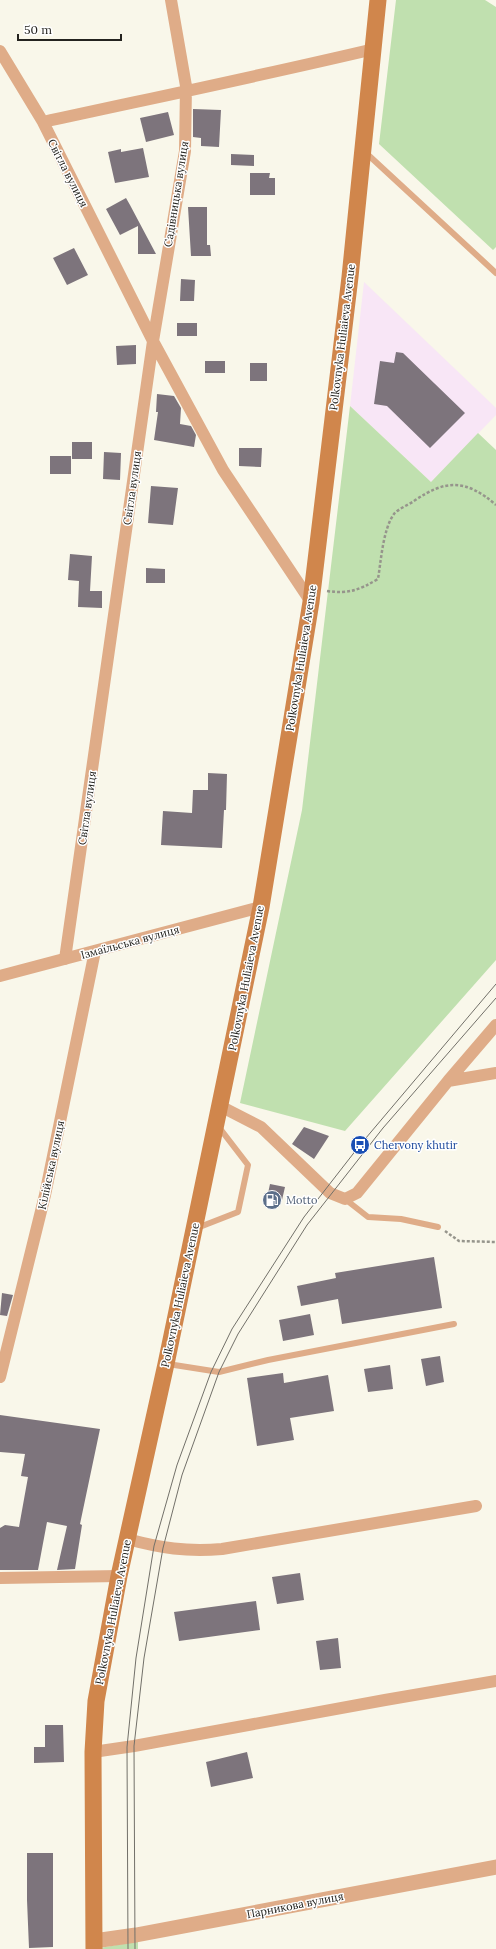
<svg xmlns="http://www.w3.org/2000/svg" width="496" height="1949" font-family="Lora,serif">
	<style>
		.commercial { fill: #f8e6f6 }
		.green { fill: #c0e0af }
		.building { fill: #7d747c }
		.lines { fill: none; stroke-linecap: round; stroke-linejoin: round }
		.path { stroke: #96958c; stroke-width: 2.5; stroke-dasharray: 3 2; stroke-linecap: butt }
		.service { stroke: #dfac88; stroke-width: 6 }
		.minor { stroke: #dfac88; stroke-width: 12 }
		.tertiary { stroke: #dfac88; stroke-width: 15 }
		.secondary { stroke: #d0864c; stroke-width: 17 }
		.tram { stroke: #727069; stroke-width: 1 }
		.labels { text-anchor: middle; stroke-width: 3; stroke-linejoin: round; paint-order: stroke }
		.street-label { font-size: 11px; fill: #24231f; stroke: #fff }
		.transit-label { font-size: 11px; fill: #164399; stroke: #fff; text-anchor: start }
		.service-label { font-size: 11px; fill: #4e5e75; stroke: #fff; text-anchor: start }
	</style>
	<rect width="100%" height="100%" fill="#f9f7ea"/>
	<!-- commercial -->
	<path class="commercial" d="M364 282 496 408V415L431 482 350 406Z"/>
	<!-- green -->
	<path class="green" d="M396 0H485L496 7V247L493 250 379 144Z
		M350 406 431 482 478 433 496 450V960L345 1131 240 1103 302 810Z
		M138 1941V1949H100V1948Z"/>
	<!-- building -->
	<path class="building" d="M193 109 221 110 219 147 201 146V138L193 137Z
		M168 112 174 135 146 142 140 118Z
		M143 148 149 177 115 183 108 152 121 149V152Z
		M231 154 254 155V166L231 165Z
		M250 173H270L269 178H275V195H250Z
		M126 198 130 205 156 254H138V226L120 235 106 209Z
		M188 207H207V245H210L211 256H191Z
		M74 248 88 275 67 285 53 258Z
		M181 279 195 280 194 301H180Z
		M177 323H197V336H177Z
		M136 345V364L117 365 116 346Z
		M396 352 403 353 465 413 430 448 387 406 374 404 380 361 394 363Z
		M205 361H225V373H205Z
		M250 363H267V381H250Z
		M157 394 174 396 181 408 180 424 191 426 196 435 194 447 154 440 158 412H156Z
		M72 442H92V459H72Z
		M239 448H262L261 467 239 466Z
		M104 452 121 453 120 480 103 479Z
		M50 456H71V474H50Z
		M151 486 178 488 173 525 148 523Z
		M70 554 92 556 90 591H102V608L78 607 79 581 68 580Z
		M146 568 165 569V583H146Z
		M208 773 227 774 226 810H224L222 848 161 845 163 811 192 813 193 790H208Z
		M304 1127 329 1136 314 1159 292 1144Z
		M270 1184 285 1187 282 1200 267 1198Z
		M434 1257 442 1308 342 1324 338 1299 301 1306 297 1286 336 1278 335 1273Z
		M2 1293 13 1295 7 1316 0 1315Z
		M310 1314 314 1335 283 1341 279 1320Z
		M440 1356 444 1382 426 1386 421 1359Z
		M390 1365 393 1389 368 1392 364 1369Z
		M283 1373 284 1383 328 1375 334 1411 290 1418 294 1440 257 1446 247 1378Z
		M0 1415 100 1429 80 1524 82 1525 75 1569 57 1570 67 1526 47 1522 38 1570H0V1528L5 1525 19 1527 28 1477 21 1476 25 1454 0 1452Z
		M300 1573 304 1600 277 1604 272 1577Z
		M256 1601 260 1630 179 1641 174 1612Z
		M338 1638 341 1668 320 1670 316 1641Z
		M45 1725H63L64 1762 34 1763V1747H45Z
		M247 1752 253 1778 211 1787 206 1762Z
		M27 1853H53V1947L29 1948 27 1900Z"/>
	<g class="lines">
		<!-- path -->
		<path class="path" d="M327 591C349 594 359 590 378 579 381 561 383 529 394 514 398 509 408 505 414 501 446 479 466 479 496 505
			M445 1231 459 1241 496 1242"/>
		<!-- service -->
		<path class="service" d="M365 152 496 273
			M345 1199 368 1217 401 1219 438 1227
			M197 1228 238 1212 248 1165 218 1126
			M168 1364 219 1372 268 1360 454 1324"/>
		<!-- minor -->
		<path class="minor" d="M0 51 43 122 153 341 223 470 311 602
			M43 122C153 98 264 75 374 49
			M65 959 153 341 185 151 186 86 171 0
			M0 976 261 907
			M448 1081 496 1073
			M220 1106 261 1127 330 1193 345 1199 357 1193 448 1081 496 1025
			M0 1377 45 1195 95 951
			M127 1539C161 1548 186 1552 222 1549L476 1506
			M0 1578 119 1576
			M93 1752 134 1746 385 1700 496 1681"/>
		<!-- tertiary -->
		<path class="tertiary" d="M94 1941 136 1935 496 1867"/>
		<!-- secondary -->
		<path class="secondary" d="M94 1949 93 1752 96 1701 119 1576 166 1364 261 907 311 602 350 277 378 0"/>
		<!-- tram -->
		<path class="tram" d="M128 1949 127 1747 136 1658 154 1546 177 1465 211 1372 232 1329 304 1217 360 1145 496 984
			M135 1949 134 1746 144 1658 163 1548 182 1475 219 1372 238 1334 307 1225 383 1128 496 998"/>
	</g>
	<!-- icons -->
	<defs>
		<g id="bus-disc" transform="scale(1)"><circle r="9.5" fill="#1a4fb4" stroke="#fff"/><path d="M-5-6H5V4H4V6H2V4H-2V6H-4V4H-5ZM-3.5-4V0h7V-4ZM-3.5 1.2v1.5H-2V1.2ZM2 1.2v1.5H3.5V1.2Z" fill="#fff"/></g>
		<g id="fuel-disc" transform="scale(1)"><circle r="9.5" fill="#5c6f8a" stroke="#fff"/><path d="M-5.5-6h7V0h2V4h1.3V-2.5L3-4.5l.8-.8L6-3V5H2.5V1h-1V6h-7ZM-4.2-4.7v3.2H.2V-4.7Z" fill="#fff"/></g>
	</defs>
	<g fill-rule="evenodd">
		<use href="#bus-disc" x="360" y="1145"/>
		<use href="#fuel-disc" x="272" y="1200"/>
	</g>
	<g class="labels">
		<!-- street labels -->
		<g class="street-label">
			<text transform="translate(68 173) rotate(63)" y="4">Світла вулиця</text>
			<text transform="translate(176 194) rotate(-81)" y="4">Садівницька вулиця</text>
			<text transform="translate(342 337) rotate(-83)" y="4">Polkovnyka Huliaieva Avenue</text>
			<text transform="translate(132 488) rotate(-82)" y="4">Світла вулиця</text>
			<text transform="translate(301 658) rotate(-81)" y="4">Polkovnyka Huliaieva Avenue</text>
			<text transform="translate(87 808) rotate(-82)" y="4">Світла вулиця</text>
			<text transform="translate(130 942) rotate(-15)" y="4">Ізмаїльська вулиця</text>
			<text transform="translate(246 978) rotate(-79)" y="4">Polkovnyka Huliaieva Avenue</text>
			<text transform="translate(51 1165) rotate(-78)" y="4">Кілійська вулиця</text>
			<text transform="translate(180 1295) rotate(-78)" y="4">Polkovnyka Huliaieva Avenue</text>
			<text transform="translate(113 1612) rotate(-79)" y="4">Polkovnyka Huliaieva Avenue</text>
			<text transform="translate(295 1905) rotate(-11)" y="4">Парникова вулиця</text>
		</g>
		<!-- transit labels -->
		<g class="transit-label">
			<text x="374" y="1149">Chervony khutir</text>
		</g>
		<!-- service labels -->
		<g class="service-label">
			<text x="286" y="1204">Motto</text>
		</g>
	</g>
	<!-- scale -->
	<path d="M18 34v6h103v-6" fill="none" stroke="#24231f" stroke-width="2"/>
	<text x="24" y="34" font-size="12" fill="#24231f" stroke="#ffffff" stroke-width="3" paint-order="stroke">50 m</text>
</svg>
